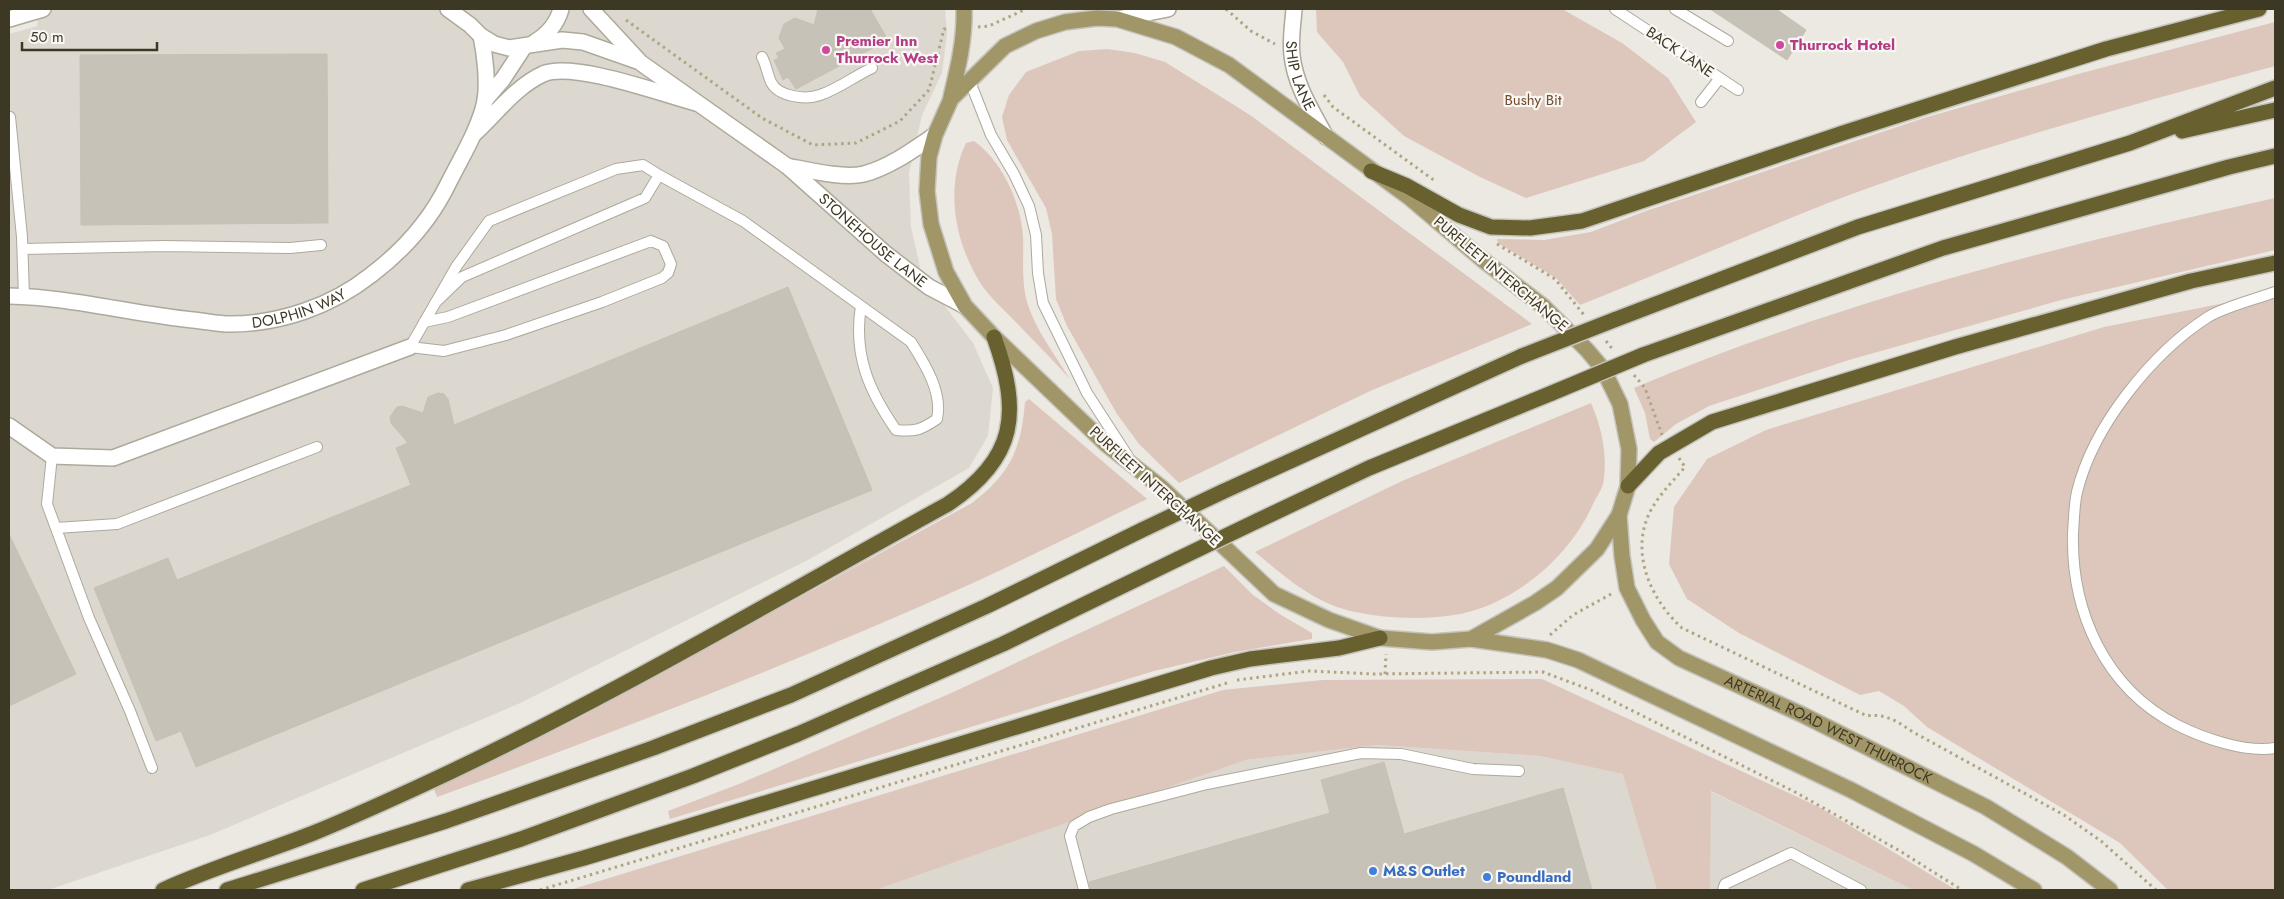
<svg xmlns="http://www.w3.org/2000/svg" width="2284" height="899" font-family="Jost,sans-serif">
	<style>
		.built { fill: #dcd8d0 }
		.green { fill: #ddc7bc }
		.building { fill: #c7c2b8; stroke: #c6c0b5 }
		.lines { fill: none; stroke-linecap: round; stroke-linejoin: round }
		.lane-casing { stroke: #ada99d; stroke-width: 12 }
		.street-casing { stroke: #ada99d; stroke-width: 18 }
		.secondary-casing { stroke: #afa999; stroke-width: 18 }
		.primary-casing { stroke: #c5c3bd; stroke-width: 18 }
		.highway-casing { stroke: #c5c3bd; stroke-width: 18 }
		.path { stroke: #afa583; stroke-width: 3; stroke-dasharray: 2.5 4; stroke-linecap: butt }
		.lane { stroke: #fff; stroke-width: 10 }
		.street { stroke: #fff; stroke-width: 15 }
		.secondary { stroke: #fff; stroke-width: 15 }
		.primary { stroke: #a19668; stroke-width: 15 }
		.highway { stroke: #68612f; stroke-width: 15 }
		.highway-bridge-casing { stroke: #c5c3bd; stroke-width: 18; stroke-linecap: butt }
		.highway-bridge { stroke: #68612f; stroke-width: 15 }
		.hotel-dot { fill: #d1479c; stroke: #f9f6f3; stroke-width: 2 }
		.shop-dot { fill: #3f7fe0; stroke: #f9f6f3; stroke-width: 2 }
		.labels { text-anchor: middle; stroke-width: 4.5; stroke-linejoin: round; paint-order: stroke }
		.hotel-label { font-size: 15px; font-weight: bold; fill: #b23c85; stroke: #f9f6f3; text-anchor: start }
		.street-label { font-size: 15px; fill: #3d3823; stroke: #f9f6f3 }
		.park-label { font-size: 15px; fill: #734e2d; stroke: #f9f6f3 }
		.shop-label { font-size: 15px; font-weight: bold; fill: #366cbe; stroke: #f9f6f3; text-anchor: start }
	</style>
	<rect width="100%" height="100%" fill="#ece8e2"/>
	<!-- built -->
	<path class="built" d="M39 9H945L947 33 942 73 922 115 909 173 911 227 922 276 973 343 993 388 988 436 969 468 808 560 518 704 210 835 48 890H9V34L37 26Z
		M1377 745 1540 756 1624 774 1657 890H876L1246 760Z
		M1710 791 1913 890H1710Z"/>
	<!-- green -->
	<path class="green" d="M1316 9H1562L1622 43 1668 78 1696 122 1644 161 1526 198 1480 177 1404 136 1360 96 1343 62 1317 32Z
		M2275 22V66C2125 107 1974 147 1828 203 1745 236 1663 272 1580 305L1556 278 1498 243 1497 239 1544 240 1591 232 1646 211 1924 118 2078 74Z
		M1107 49 1135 53 1165 62 1250 115 1532 324 1370 391 1179 483 1139 444 1117 414 1067 326 1056 299 1052 234 1046 208 1007 140 1002 117 1009 95 1026 72 1079 51Z
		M974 141C1002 161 1021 202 1023 237 1024 259 1021 280 1027 302 1035 329 1055 355 1070 379 1051 358 1031 338 1012 318 1002 308 991 298 983 287 955 245 944 189 966 143Z
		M2275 198V250L2061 300 1849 360 1709 406 1676 424 1654 442 1650 439 1645 413 1634 388C1840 301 2058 246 2275 198Z
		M2275 293V890H2168L2120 843 1927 727 1904 706 1879 691 1860 695 1739 633 1687 599 1669 564 1674 507 1707 459 1766 430 2104 327Z
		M1029 399 1147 499C1089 527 1031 556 973 583 797 662 618 731 437 797L434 789 577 719 972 503C1010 474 1021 450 1025 402Z
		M1591 403C1602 428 1608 456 1603 484 1601 491 1596 498 1593 504 1571 555 1516 603 1460 614 1427 620 1388 619 1355 612 1315 604 1285 577 1255 552L1402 481Z
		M1224 566 1253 595 1281 615 1312 633V639L1235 652 1154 671 670 819 668 811 739 784 949 694Z
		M1542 679 1819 807 1956 890H1913L1711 791 1710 890H1657L1623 774 1540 756 1377 745 1246 760 876 890H570L1223 690 1323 680Z"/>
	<!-- building -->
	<path class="building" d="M818 9H870L888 40 796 89 788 77 783 80 774 60 779 58 776 53 785 49 779 38 784 24 795 18 814 25Z
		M1710 9H1776L1806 30 1787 60Z
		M327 54 328 223 81 225 80 55Z
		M788 287 872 490 196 767 181 731 156 741 94 588 168 558 177 580 411 485 396 448 408 443 391 423 390 417 397 407 402 406 423 413 428 397 438 393 444 394 448 399 454 425Z
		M9 534 76 674 9 706Z
		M1384 762 1404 834 1563 788 1592 890H1091L1089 882 1330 813 1321 780Z"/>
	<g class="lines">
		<!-- lane casing -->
		<g class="lane-casing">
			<path id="lane" d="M1615 9 1738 90
				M1675 9 1728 41
				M762 57C766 64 768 76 771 82 778 97 806 100 820 95 838 89 855 76 872 68
				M969 79 991 135 1014 174 1029 206 1036 235 1038 273 1043 303 1087 393 1129 458
				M1701 102 1720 78
				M10 117 22 237 24 296
				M659 175 743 221 911 342C925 364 943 393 937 419 921 430 915 432 896 430 869 391 853 355 861 306
				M23 249 164 246 290 248 321 245
				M2275 292C2256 299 2224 307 2208 317 2152 353 2093 426 2077 492 2074 505 2074 520 2073 533 2071 612 2105 688 2177 725 2203 738 2245 753 2275 748
				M424 322 448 317 651 241 663 246 671 264 668 273 662 278 602 302 506 335 444 351 410 347 456 267 489 221 616 169 643 165 659 175 645 198 462 277 435 303
				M52 456 47 504 89 618 130 711 152 768
				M56 528 117 524 317 447
				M1084 890 1070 836 1074 826 1089 817 1111 809 1207 784 1361 753 1401 754 1473 769 1519 771
				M1723 890 1725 884 1791 853 1861 890"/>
		</g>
		<!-- street casing -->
		<g class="street-casing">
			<g id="street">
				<path d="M485 100 503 79 524 47"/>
				<path d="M474 134C496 114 515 87 543 74 573 61 662 94 696 103"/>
				<path id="s1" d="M9 296C71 297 131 314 193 320 205 321 218 324 230 324 280 324 332 306 371 275 404 250 430 221 448 184 461 158 479 129 485 101 488 82 485 55 481 36"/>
				<path d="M9 426 52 456 113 458 410 347"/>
			</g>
		</g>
		<!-- secondary casing -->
		<g class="secondary-casing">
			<g id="secondary">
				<path d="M448 9 470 25 481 36 494 44 509 48 562 40 583 42 637 61"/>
				<path id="s2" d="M591 9 641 63 787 166 886 254 929 287 965 306"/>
				<path id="s3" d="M1294 9C1293 24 1290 40 1292 55 1295 85 1312 111 1326 137"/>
				<path d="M9 19 43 9"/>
				<path d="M1117 19 1168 9"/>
				<path d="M535 42C548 34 557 24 561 9"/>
				<path d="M787 166C808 170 843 179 864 174 890 167 913 150 935 135"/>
			</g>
		</g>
		<!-- primary casing -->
		<g class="primary-casing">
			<g id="primary">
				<path d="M1097 18 1117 19 1176 37 1229 65 1410 198 1483 260 1544 307 1587 350 1603 369 1620 404 1629 449 1628 486 1619 515 1597 549 1557 588 1535 603 1471 639 1432 642 1380 638 1329 620 1274 594 1162 488 1107 445 994 337 965 306 946 272 931 224 927 191 929 157 935 135 951 99 1005 46 1036 31 1065 22Z"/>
				<path d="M951 97C958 68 965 39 964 9"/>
				<path id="s4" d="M1619 515 1622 556 1627 588 1643 620 1657 642 1679 658 1803 715 1986 807 2067 857 2110 890"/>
				<path d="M1471 639 1547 650 1578 660 1851 790 1974 854 2034 890"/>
			</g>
		</g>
		<!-- highway casing -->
		<g class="highway-casing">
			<path id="highway" d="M2182 131 2275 110
				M1371 171 1407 186 1459 215 1491 227 1530 228 1582 221 1846 132 2106 49 2259 9
				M1614 320 1858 227 2130 143 2275 88
				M1643 355 1943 248 2229 167 2275 156
				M1628 486 1659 453 1712 422 1955 347 2191 281 2275 263
				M1222 492 1522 356
				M1257 521 1369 468 1552 393
				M163 890C211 868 262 853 311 834 346 820 381 804 416 788 599 704 772 601 948 504 1017 458 1021 412 994 337
				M227 890 446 821 653 748 791 695 987 606 1142 530
				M363 890 521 839 693 776 798 734 1003 644 1178 559
				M468 890 584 858 1211 668 1250 659 1339 648 1380 638"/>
		</g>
		<!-- path -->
		<path class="path" d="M1226 9 1251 31 1275 44
			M626 20 762 118 813 145 856 143 900 121 929 90 944 29H948
			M978 27 989 26 1026 9
			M1324 95 1333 107 1435 181
			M1497 244 1555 279 1584 315
			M1606 341 1614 351
			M1634 375 1645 388 1662 435
			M1679 458 1685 467C1673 481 1660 494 1651 510 1629 551 1650 599 1682 628L1867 716C1886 713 1898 722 1913 732L2064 815 2101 841 2156 890
			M1550 635 1573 615 1613 593
			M1385 674 1386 654
			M1237 680 1309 671 1374 674 1543 672 1591 690 1795 792 1900 851 1962 890
			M540 890 1227 683"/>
		<!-- lane -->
		<use href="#lane" class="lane"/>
		<!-- street -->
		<use href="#street" class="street"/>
		<!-- secondary -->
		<use href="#secondary" class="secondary"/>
		<!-- primary -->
		<use href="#primary" class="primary"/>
		<!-- highway -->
		<use href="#highway" class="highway"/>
		<!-- highway-bridge casing -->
		<g class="highway-bridge-casing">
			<path id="highway-bridge" d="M1522 356 1614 320
				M1552 393 1643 355
				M1142 530 1222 492
				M1178 559 1257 521"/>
		</g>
		<!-- highway-bridge -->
		<use href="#highway-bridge" class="highway-bridge"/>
	</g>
	<!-- markers -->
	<g class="hotel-dot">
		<circle cx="1780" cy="45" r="5"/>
		<circle cx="826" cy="50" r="5"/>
	</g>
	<g class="shop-dot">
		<circle cx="1373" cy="871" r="5"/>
		<circle cx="1487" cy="877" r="5"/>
	</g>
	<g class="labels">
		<!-- hotel labels -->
		<g class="hotel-label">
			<text x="836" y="46">Premier Inn<tspan x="836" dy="17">Thurrock West</tspan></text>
			<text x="1790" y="50">Thurrock Hotel</text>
		</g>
		<!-- street labels -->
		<g class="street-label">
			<text transform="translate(1680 52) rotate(34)" y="5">BACK LANE</text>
			<text dy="5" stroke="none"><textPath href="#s3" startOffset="68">SHIP LANE</textPath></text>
			<text dy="5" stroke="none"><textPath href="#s2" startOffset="366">STONEHOUSE LANE</textPath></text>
			<text transform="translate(1501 274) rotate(40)" y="5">PURFLEET INTERCHANGE</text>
			<text dy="5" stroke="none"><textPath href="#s1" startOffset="294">DOLPHIN WAY</textPath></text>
			<text transform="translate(1155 486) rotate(42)" y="5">PURFLEET INTERCHANGE</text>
			<text dy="5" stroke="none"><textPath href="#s4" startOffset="328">ARTERIAL ROAD WEST THURROCK</textPath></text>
		</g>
		<!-- park labels -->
		<g class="park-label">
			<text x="1533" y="105">Bushy Bit</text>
		</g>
		<!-- shop labels -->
		<g class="shop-label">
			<text x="1383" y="876">M&amp;S Outlet</text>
			<text x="1497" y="882">Poundland</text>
		</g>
	</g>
	<!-- border -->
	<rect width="2284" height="899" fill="none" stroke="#3d3823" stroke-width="20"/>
	<!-- scale -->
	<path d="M22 42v8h135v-8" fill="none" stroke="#3d3823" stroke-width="2.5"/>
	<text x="30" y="42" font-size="15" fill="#3d3823" stroke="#f9f6f3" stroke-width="4" paint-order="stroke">50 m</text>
</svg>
